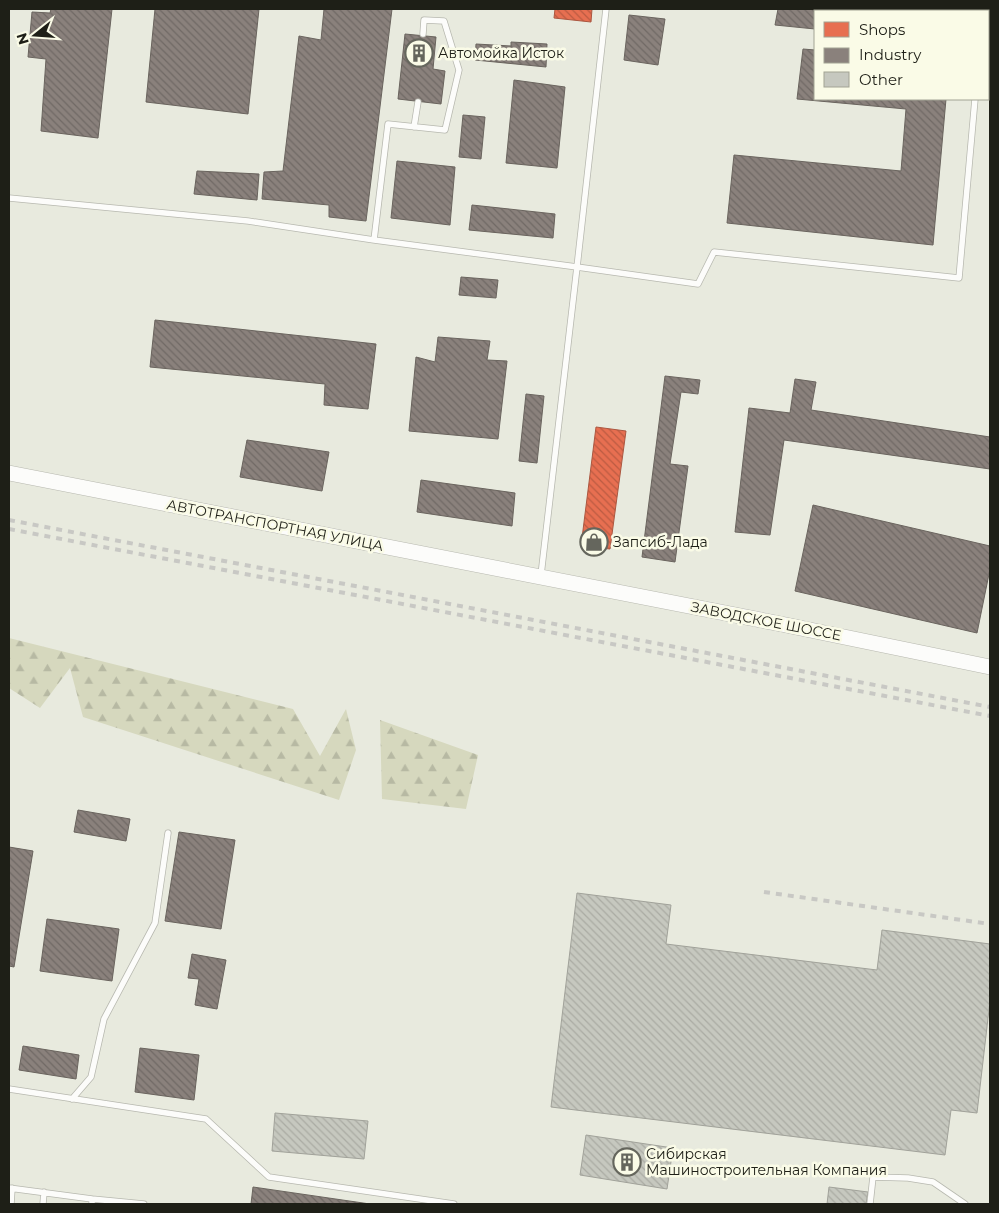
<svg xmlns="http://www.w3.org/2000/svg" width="999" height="1213" font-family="Montserrat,sans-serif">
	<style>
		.forest { fill: url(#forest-firs) }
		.shops { fill: url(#shops-back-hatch); stroke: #ab5740 }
		.industry { fill: url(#industry-back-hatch); stroke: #6a645e }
		.building { fill: url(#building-back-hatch); stroke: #a1a29a }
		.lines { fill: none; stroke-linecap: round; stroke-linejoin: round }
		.service-casing { stroke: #b7b8af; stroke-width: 7 }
		.secondary-casing { stroke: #b7b8af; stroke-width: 16 }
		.service { stroke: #fcfcfa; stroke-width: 5.5 }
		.secondary { stroke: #fcfcfa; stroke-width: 15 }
		.rail { stroke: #c8c8c4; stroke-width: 4; stroke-dasharray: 6 6; stroke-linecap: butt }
		.labels { text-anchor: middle; stroke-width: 5; stroke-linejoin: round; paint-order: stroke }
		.poi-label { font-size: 14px; fill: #1e1f17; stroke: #fafbe7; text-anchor: start }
		.street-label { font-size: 14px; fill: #1e1f17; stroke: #fafbe7 }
	</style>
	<defs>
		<pattern id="forest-firs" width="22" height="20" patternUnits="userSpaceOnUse" patternTransform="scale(1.25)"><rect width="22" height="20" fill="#d6d8be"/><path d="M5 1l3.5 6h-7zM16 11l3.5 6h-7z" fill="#b7b9a3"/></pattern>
		<pattern id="shops-back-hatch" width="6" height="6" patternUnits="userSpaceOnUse" patternTransform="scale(1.25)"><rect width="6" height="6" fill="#e76f51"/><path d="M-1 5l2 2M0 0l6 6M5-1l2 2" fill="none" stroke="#bb5b42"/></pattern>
		<pattern id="industry-back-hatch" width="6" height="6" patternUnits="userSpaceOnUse" patternTransform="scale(1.25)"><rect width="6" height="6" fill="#8a817c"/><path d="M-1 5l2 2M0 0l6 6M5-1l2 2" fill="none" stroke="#706965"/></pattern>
		<pattern id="building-back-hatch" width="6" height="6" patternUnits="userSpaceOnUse" patternTransform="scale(1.25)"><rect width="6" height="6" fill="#c6c8bf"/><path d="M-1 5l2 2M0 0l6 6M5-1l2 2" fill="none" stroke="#aaaba3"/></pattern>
	</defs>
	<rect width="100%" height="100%" fill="#e8eade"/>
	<!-- forest -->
	<path class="forest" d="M9 638 293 709 320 756 346 709 356 750 339 800 83 717 70 668 40 708 9 688Z
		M380 720 478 755 466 809 382 799Z"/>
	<!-- shops -->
	<path class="shops" d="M555 9H592L591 22 554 18Z
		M596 427 626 431 610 549 581 546Z"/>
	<!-- industry -->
	<path class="industry" d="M51 9H112L98 138 41 131 46 59 28 57 32 12 50 13Z
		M155 9H259L248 114 146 102Z
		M324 9H392L366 221 329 217V205L262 199 264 172 283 171 299 36 321 40Z
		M778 9H863L890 11H815V29L775 25Z
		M629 15 665 19 658 65 624 60Z
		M405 34 436 37 433 69 445 71 441 104 398 99Z
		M511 42 547 44 546 67 475 60 476 44 511 46Z
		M803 49 815 50V99H946L933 245 727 223 734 155 901 171 906 109 797 99Z
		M514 80 565 87 557 168 506 163Z
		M463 115 485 117 481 159 459 157Z
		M397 161 455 167 450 225 391 218Z
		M197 171 259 174 257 200 194 194Z
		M472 205 555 214 553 238 469 230Z
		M461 277 498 280 496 298 459 295Z
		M155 320 376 344 368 409 324 405 325 384 150 367Z
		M438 337 490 341 487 360 507 361 498 439 409 431 416 357 435 362Z
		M665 376 700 380 698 394 681 392 670 464 688 466 675 562 642 557Z
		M795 379 816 382 811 410 990 437V469L784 440 770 535 735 532 749 408 790 413Z
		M526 394 544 396 537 463 519 461Z
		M247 440 329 452 322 491 240 477Z
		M421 480 515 493 512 526 417 512Z
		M813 505 990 546V569L977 633 795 591Z
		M78 810 130 819 126 841 74 832Z
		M179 832 235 840 221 929 165 921Z
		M9 847 33 851 14 967 9 966Z
		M47 919 119 929 112 981 40 971Z
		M192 954 226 960 217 1009 195 1005 199 979 188 978Z
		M23 1046 79 1055 76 1079 19 1070Z
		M140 1048 199 1055 194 1100 135 1092Z
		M253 1187 370 1204H251Z"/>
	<!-- building -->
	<path class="building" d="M577 893 671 905 666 944 877 970 882 930 990 944V1001L977 1113 951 1110 945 1155 551 1107Z
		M275 1113 368 1121 364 1159 272 1151Z
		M586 1135 673 1148 667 1189 580 1175Z
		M829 1187 868 1192 866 1204H827Z"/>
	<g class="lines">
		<!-- service casing -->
		<g class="service-casing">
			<path id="service" d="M606 9 577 267 698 284 714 252 959 278 975 99
				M414 127 418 102
				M9 198 248 221 374 240 577 267 541 575
				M374 240 388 124 445 130 459 70 444 21 424 20 423 34
				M9 1089 206 1119 269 1177 454 1204
				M72 1099 91 1077 104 1019 155 923 168 833
				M9 1188 92 1199V1204
				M92 1199 144 1204
				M11 1204 12 1188
				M43 1204 44 1192
				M870 1204 873 1177 908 1178 933 1182 965 1204"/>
		</g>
		<!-- secondary casing -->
		<g class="secondary-casing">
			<path id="secondary" d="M9 473 781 624 990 667"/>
		</g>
		<!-- service -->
		<use href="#service" class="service"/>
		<!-- secondary -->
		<use href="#secondary" class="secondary"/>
		<!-- rail -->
		<path class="rail" d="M9 520 990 707
			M9 529 990 716
			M764 892 990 924"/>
	</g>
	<!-- icons -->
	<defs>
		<g id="building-ring" transform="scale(1.4375)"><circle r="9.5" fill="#fafbe7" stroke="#65665d" stroke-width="1.5"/><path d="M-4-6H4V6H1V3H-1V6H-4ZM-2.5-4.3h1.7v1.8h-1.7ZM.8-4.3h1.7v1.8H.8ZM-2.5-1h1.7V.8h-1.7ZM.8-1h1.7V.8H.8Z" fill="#65665d"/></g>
		<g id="shop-ring" transform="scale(1.4375)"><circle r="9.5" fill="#fafbe7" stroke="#65665d" stroke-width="1.5"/><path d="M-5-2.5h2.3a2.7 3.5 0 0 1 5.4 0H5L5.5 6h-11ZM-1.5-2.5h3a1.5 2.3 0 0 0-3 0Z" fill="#65665d"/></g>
	</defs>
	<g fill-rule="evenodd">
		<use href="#building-ring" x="419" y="53"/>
		<use href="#shop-ring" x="594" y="542"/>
		<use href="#building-ring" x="627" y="1162"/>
	</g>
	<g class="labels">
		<!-- poi labels -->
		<g class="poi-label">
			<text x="438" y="58">Автомойка Исток</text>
			<text x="613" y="547">Запсиб-Лада</text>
			<text x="646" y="1159">Сибирская<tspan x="646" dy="16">Машиностроительная Компания</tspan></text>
		</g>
		<!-- street labels -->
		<g class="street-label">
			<text transform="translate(275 525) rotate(11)" y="5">АВТОТРАНСПОРТНАЯ УЛИЦА</text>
			<text transform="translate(766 621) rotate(11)" y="5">ЗАВОДСКОЕ ШОССЕ</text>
		</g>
	</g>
	<!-- border -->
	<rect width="999" height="1213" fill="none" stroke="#1e1f17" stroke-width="20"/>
	<!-- legend -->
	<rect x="814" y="10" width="175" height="90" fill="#fafbe7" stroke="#a2a394"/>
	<rect x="824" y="22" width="25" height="15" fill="#e76f51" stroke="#a2a394"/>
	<text x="859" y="35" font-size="15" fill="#1e1f17">Shops</text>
	<rect x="824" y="48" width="25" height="15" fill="#8a817c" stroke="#a2a394"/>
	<text x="859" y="60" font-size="15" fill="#1e1f17">Industry</text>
	<rect x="824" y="72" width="25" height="15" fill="#c6c8bf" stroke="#a2a394"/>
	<text x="859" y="85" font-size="15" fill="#1e1f17">Other</text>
	<!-- north arrow -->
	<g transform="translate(35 35) rotate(253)" stroke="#fafbe7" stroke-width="4" paint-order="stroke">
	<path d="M0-4L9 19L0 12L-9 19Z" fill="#1e1f17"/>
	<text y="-8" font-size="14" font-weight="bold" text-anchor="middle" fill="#1e1f17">N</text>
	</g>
</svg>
